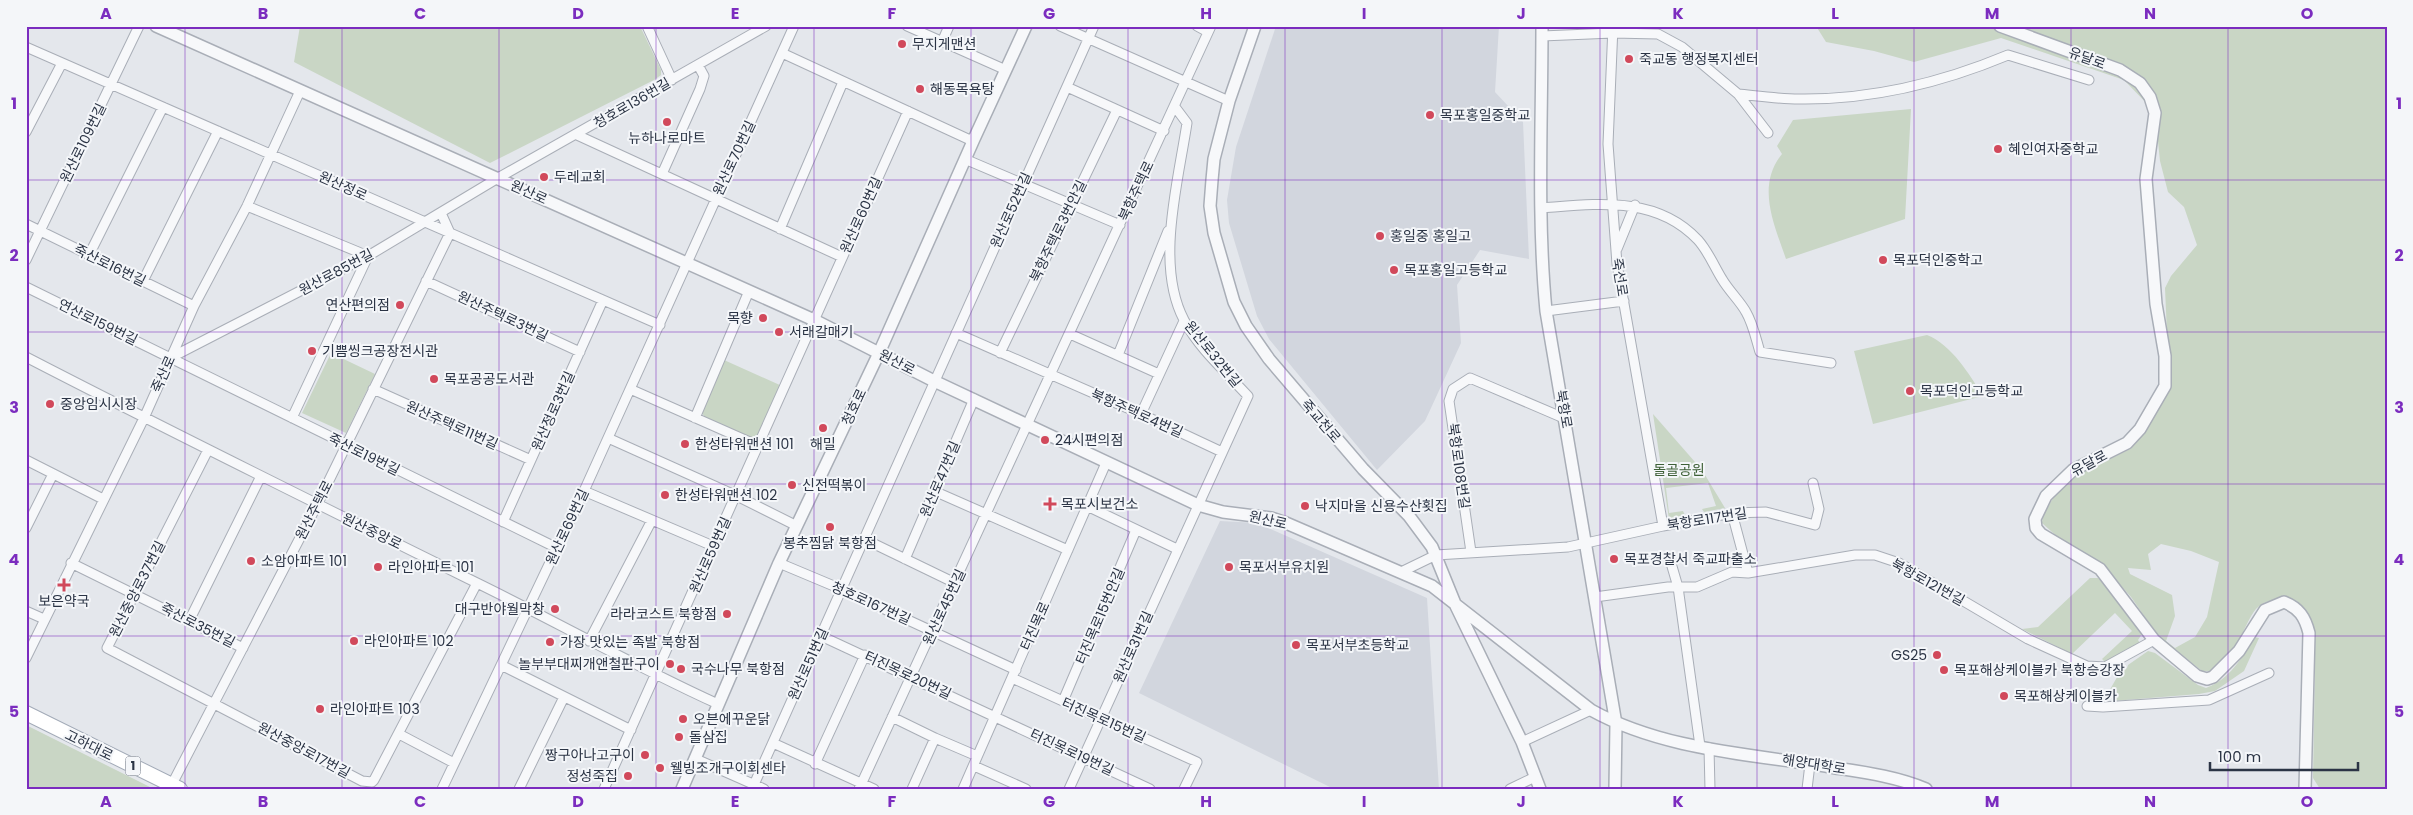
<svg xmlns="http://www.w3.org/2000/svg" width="2413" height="815" font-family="Poppins,'Noto Sans KR',sans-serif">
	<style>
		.built { fill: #d2d6de }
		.green { fill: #c9d6c5; fill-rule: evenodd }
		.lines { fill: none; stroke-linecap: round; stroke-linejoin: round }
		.minor-casing { stroke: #a9aeb7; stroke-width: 11 }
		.tertiary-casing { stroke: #a9aeb7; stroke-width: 14 }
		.primary-casing { stroke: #a3abb8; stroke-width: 16 }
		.minor { stroke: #f7f8fa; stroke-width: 9 }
		.tertiary { stroke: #f7f8fa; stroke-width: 11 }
		.primary { stroke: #fff; stroke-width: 14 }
		.grid { fill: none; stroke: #7b2cbf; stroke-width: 1; stroke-opacity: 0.55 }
		.poi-dot { fill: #d1495b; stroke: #f4f6f9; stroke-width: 2 }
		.labels { text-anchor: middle; stroke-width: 4; stroke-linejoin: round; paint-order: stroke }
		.shield { fill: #f4f6f9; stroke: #676e7b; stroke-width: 1 }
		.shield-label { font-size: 12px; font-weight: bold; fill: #2b3445 }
		.poi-label { font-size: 14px; fill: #2b3445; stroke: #f4f6f9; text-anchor: start }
		.street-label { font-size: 14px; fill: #2b3445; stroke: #f4f6f9 }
		.park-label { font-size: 14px; fill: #3f6138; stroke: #f4f6f9 }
		.neatline { fill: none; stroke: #7b2cbf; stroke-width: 2 }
		.grid-label { font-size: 16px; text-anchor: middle; font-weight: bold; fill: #7b2cbf }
	</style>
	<rect width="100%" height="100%" fill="#e4e7ec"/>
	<!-- built -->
	<path class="built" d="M1276 26H1499L1495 92 1523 122 1529 259 1480 250 1457 285 1461 343 1425 421 1377 470 1269 339 1257 316 1229 223 1227 200 1236 147Z
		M1220 521 1257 523 1427 598 1439 789H1334L1139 693Z"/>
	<!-- green -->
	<path class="green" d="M300 26H640L661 70V75L654 80 490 163 294 62Z
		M1816 26H2387V789H2320L2313 778 2315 666 2310 619 2297 601C2246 593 2255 621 2231 652 2225 659 2218 665 2211 671H2202L2158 636 2131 597 2105 568 2062 541 2042 523 2043 515 2055 495 2066 484 2077 475 2130 449 2143 431 2169 380 2165 288 2171 276 2197 245 2184 207 2168 192 2160 161 2155 112 2124 80 2001 38 1914 62 1874 51 1826 42ZM2161 544 2191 551 2219 562 2207 617 2195 637 2175 648 2166 641 2175 616 2172 595 2130 574 2128 568 2151 570 2148 554Z
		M1911 109 1905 219 1786 259C1774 224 1756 186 1782 154L1777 146 1793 120Z
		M1927 335C1952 345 1969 374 1983 396L1873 424 1854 351Z
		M331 353 375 374 346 433 302 413Z
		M724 360 782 386 759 438 754 439 705 417 701 412Z
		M1653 414 1702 470 1725 508 1704 512 1702 509 1716 506 1708 483 1666 488 1669 513 1683 511 1685 515 1669 519Z
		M2090 578H2098L2104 583 2142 634 2138 640 2140 643 2105 662 2102 659 2132 631 2115 613 2072 654 2022 629 2038 627Z
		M2254 637 2259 638 2244 671 2215 691 2199 694 2113 701 2108 693 2120 672 2127 668 2128 665 2148 651 2155 653 2198 685 2206 688C2229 680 2243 657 2254 637Z
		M26 725 154 789H26Z"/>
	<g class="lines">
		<!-- minor casing -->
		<g class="minor-casing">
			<path id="minor" d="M647 26 672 80
				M907 26 1006 70
				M1060 26 1229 101
				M1197 26 1208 32
				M1613 26 1608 144 1617 264 1663 526
				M1542 36 1613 33 1658 34 1682 47 1738 94 1768 133
				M942 42 949 26
				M26 47 660 325
				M782 53 968 139H974
				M1067 87 1164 131
				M1738 94C1758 96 1779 99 1799 99 1872 100 1941 83 2008 55L2089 80
				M26 132 62 63
				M577 135 842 257
				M967 160 1120 225
				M662 174 700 89 704 76 698 65
				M247 206 368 256 292 418
				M1541 208C1596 204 1656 195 1698 240 1708 251 1714 266 1722 279 1729 291 1740 301 1746 312 1753 324 1756 339 1760 352L1831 363
				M441 213 450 233
				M26 224 194 306
				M780 229 843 82
				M1617 249 1635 205
				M89 255 163 107
				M26 260 139 26
				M143 281 218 131
				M426 281 580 352
				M26 287 557 548
				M1546 311 1624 301
				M956 333 1141 414 1222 452
				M1070 334 1159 374
				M1000 353 1117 110
				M1118 355 1168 231
				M26 357C175 434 325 508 475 582 557 622 636 667 718 704
				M170 358 368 256 498 178 766 26
				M373 389 531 460
				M630 389 759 446
				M1141 414 1184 321
				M695 418 749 291
				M608 438 737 496 797 526
				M208 450 107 648 362 781 372 782 374 780 477 583
				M26 460 103 499
				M584 491 713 546
				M934 491 1068 550
				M1087 506 1177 549
				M1732 513 1748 573
				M503 522 603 300
				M26 528 53 474
				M864 539 955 583
				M1471 552 1449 401 1453 389 1470 378 1566 419
				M905 559 974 399
				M71 563 243 648
				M779 563 841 589 1016 670
				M1671 563 1678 587 1700 746
				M1401 572 1436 555 1568 547 1663 526 1732 513 1766 512 1815 525 1819 509 1813 483
				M1595 597 1668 587H1697L1732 572 1748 573 1855 555H1875L1899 563 2028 639 2087 666 2105 667 2154 640
				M26 611 44 619
				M189 621 261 476
				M821 636 1150 789
				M589 641 652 520
				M26 658 144 418 194 306 247 206 300 91
				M501 665 631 730
				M1012 678 1197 762 1184 789
				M1063 701 1136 530
				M2087 706 2103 707 2209 700 2269 673
				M892 717 935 738 977 756
				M399 734 454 763
				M1522 742 1591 710
				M773 743 874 789
				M1709 748 1710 789
				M696 759 764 789
				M815 764 865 655
				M974 766 1026 789
				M170 788 317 505 450 233
				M442 789 584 491 794 26
				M519 789 564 697
				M604 789 908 111
				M752 789 1094 26
				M859 789 1211 26
				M912 789 935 738
				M963 789 1106 463
				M1069 789 1248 396C1226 372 1199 349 1184 320 1155 265 1178 183 1187 123L1175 107
				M1510 789 1535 777
				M1807 789 1810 764"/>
		</g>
		<!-- tertiary casing -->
		<g class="tertiary-casing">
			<path id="tertiary" d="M156 26 814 320 934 381 1198 505 1223 512 1271 518 1286 523 1432 586 1591 710C1663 750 1750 754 1830 767 1862 772 1895 776 1926 789
				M1255 26 1229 101 1214 159 1212 180 1210 206 1214 233 1234 302 1246 326 1269 359 1363 469 1409 516 1432 547 1456 606 1522 742 1540 789
				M1542 26C1542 121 1537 217 1546 311L1616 724 1615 789
				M2000 26 2120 70 2140 83 2150 97 2155 113 2146 179 2156 304 2165 356V386L2140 429 2127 443 2073 470 2046 496 2035 519 2036 528 2041 534 2100 569 2154 640 2197 676 2207 679 2213 677 2239 651 2265 610 2284 602C2299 608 2305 617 2309 633L2305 789
				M682 789 779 563 879 353 974 139 1026 26"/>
		</g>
		<!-- primary casing -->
		<g class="primary-casing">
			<path id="primary" d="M26 713 180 789"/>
		</g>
		<!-- minor -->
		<use href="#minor" class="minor"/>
		<!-- tertiary -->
		<use href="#tertiary" class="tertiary"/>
		<!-- primary -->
		<use href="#primary" class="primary"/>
	</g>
	<!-- grid -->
	<path class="grid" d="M185 26V789M342 26V789M499 26V789M656 26V789M814 26V789M971 26V789M1128 26V789M1285 26V789M1442 26V789M1600 26V789M1757 26V789M1914 26V789M2071 26V789M2228 26V789M26 180H2387M26 332H2387M26 484H2387M26 636H2387"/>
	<!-- markers -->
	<g class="poi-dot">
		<circle cx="902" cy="44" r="5"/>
		<circle cx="1629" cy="59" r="5"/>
		<circle cx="920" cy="89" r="5"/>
		<circle cx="1430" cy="115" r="5"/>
		<circle cx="667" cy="122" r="5"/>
		<circle cx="1998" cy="149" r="5"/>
		<circle cx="544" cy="177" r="5"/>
		<circle cx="1380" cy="236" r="5"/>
		<circle cx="1883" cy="260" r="5"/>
		<circle cx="1394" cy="270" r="5"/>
		<circle cx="400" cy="305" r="5"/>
		<circle cx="763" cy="318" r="5"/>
		<circle cx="779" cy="332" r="5"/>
		<circle cx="312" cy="351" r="5"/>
		<circle cx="434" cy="379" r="5"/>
		<circle cx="1910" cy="391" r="5"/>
		<circle cx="50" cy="404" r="5"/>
		<circle cx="823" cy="428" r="5"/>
		<circle cx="1045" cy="440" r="5"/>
		<circle cx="685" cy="444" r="5"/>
		<circle cx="792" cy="485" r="5"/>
		<circle cx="665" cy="495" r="5"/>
		<path d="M1047.5 496.5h5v5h5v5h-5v5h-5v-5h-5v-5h5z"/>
		<circle cx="1305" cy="506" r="5"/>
		<circle cx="830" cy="527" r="5"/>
		<circle cx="1614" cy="559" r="5"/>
		<circle cx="251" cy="561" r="5"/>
		<circle cx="378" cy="567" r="5"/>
		<circle cx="1229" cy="567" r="5"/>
		<path d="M61.5 577.5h5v5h5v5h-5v5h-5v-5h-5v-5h5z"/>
		<circle cx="555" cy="609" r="5"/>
		<circle cx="727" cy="614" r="5"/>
		<circle cx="354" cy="641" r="5"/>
		<circle cx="550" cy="642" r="5"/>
		<circle cx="1296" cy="645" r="5"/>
		<circle cx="1937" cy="655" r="5"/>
		<circle cx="670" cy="664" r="5"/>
		<circle cx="681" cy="669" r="5"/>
		<circle cx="1944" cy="670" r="5"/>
		<circle cx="2004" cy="696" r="5"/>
		<circle cx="320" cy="709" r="5"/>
		<circle cx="683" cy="719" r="5"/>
		<circle cx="679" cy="737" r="5"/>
		<circle cx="645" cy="755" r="5"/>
		<circle cx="660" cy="768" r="5"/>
		<circle cx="628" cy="776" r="5"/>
	</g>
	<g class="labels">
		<!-- shield labels -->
		<rect class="shield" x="125.5" y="756.5" width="15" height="19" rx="4"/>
		<g class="shield-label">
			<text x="133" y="770">1</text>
		</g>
		<!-- poi labels -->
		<g class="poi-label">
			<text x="912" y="49">무지게맨션</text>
			<text x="1639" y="64">죽교동 행정복지센터</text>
			<text x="930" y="94">해동목욕탕</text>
			<text x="1440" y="120">목포홍일중학교</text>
			<text x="667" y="143" text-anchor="middle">뉴하나로마트</text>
			<text x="2008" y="154">혜인여자중학교</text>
			<text x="554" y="182">두레교회</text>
			<text x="1390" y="241">홍일중 홍일고</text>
			<text x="1893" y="265">목포덕인중학고</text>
			<text x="1404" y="275">목포홍일고등학교</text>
			<text x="390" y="310" text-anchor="end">연산편의점</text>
			<text x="753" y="323" text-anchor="end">목향</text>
			<text x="789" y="337">서래갈매기</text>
			<text x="322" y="356">기쁨씽크공장전시관</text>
			<text x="444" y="384">목포공공도서관</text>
			<text x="1920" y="396">목포덕인고등학교</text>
			<text x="60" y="409">중앙임시시장</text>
			<text x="1055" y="445">24시편의점</text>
			<text x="695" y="449">한성타워맨션 101</text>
			<text x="823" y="449" text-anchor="middle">해밀</text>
			<text x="802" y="490">신전떡볶이</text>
			<text x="675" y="500">한성타워맨션 102</text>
			<text x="1061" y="509">목포시보건소</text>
			<text x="1315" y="511">낙지마을 신용수산횟집</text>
			<text x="830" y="548" text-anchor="middle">봉추찜닭 북항점</text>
			<text x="1624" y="564">목포경찰서 죽교파출소</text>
			<text x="261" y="566">소암아파트 101</text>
			<text x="388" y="572">라인아파트 101</text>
			<text x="1239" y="572">목포서부유치원</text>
			<text x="64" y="606" text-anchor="middle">보은약국</text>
			<text x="545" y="614" text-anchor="end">대구반야월막창</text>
			<text x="717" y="619" text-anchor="end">라라코스트 북항점</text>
			<text x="364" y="646">라인아파트 102</text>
			<text x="560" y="647">가장 맛있는 족발 북항점</text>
			<text x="1306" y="650">목포서부초등학교</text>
			<text x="1927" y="660" text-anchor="end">GS25</text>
			<text x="660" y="669" text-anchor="end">놀부부대찌개앤철판구이</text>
			<text x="691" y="674">국수나무 북항점</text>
			<text x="1954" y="675">목포해상케이블카 북항승강장</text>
			<text x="2014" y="701">목포해상케이블카</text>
			<text x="330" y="714">라인아파트 103</text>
			<text x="693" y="724">오븐에꾸운닭</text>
			<text x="689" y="742">돌삼집</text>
			<text x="635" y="760" text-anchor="end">짱구아나고구이</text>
			<text x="670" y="773">웰빙조개구이회센타</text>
			<text x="618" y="781" text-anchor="end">정성죽집</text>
		</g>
		<!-- street labels -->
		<g class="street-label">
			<text transform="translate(2087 58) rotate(20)" y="5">유달로</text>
			<text transform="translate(632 103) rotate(-30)" y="5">청호로136번길</text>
			<text transform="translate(83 143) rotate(-64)" y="5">원산로109번길</text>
			<text transform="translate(734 158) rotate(-65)" y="5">원산로70번길</text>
			<text transform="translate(343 186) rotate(24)" y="5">원산정로</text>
			<text transform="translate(1136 191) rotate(-65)" y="5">북항주택로</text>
			<text transform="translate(529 192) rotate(24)" y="5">원산로</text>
			<text transform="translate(1011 210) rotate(-66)" y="5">원산로52번길</text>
			<text transform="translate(861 215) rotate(-66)" y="5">원산로60번길</text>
			<text transform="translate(1058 231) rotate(-64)" y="5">북항주택로3번안길</text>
			<text transform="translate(110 265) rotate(26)" y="5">죽산로16번길</text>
			<text transform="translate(336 272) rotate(-28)" y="5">원산로85번길</text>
			<text transform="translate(1620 277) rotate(81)" y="5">죽선로</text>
			<text transform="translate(503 316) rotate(25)" y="5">원산주택로3번길</text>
			<text transform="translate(98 322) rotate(26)" y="5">연산로159번길</text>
			<text transform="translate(1213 354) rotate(51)" y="5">원산로32번길</text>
			<text transform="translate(897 362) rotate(27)" y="5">원산로</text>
			<text transform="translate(163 374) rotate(-66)" y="5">죽산로</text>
			<text transform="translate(854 407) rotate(-65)" y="5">청호로</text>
			<text transform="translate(1564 409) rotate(80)" y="5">북항로</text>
			<text transform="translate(553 411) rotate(-66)" y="5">원산정로3번길</text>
			<text transform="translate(1137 413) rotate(24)" y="5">북항주택로4번길</text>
			<text transform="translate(1321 421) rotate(49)" y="5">죽교천로</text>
			<text transform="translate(452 425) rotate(24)" y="5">원산주택로11번길</text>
			<text transform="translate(364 454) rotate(26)" y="5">죽산로19번길</text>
			<text transform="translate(2089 463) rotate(-28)" y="5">유달로</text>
			<text transform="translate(1459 466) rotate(82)" y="5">북항로108번길</text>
			<text transform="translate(940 479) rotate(-67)" y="5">원산로47번길</text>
			<text transform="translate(314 510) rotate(-63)" y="5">원산주택로</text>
			<text transform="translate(1707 519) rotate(-9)" y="5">북항로117번길</text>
			<text transform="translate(1268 520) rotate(13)" y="5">원산로</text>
			<text transform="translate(567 527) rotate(-65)" y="5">원산로69번길</text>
			<text transform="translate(372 531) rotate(26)" y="5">원산중앙로</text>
			<text transform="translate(710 555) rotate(-66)" y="5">원산로59번길</text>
			<text transform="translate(1928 582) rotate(29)" y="5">북항로121번길</text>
			<text transform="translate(137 589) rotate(-63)" y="5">원산중앙로37번길</text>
			<text transform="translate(871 603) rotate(24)" y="5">청호로167번길</text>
			<text transform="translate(944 607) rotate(-65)" y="5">원산로45번길</text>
			<text transform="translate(1100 616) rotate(-67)" y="5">터진목로15번안길</text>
			<text transform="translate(198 625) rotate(27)" y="5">죽산로35번길</text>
			<text transform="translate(1035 626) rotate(-66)" y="5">터진목로</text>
			<text transform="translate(1133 647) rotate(-66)" y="5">원산로31번길</text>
			<text transform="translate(808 664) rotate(-66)" y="5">원산로51번길</text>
			<text transform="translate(908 675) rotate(25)" y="5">터진목로20번길</text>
			<text transform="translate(1104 720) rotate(24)" y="5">터진목로15번길</text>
			<text transform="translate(89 745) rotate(26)" y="5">고하대로</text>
			<text transform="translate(304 750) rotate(28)" y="5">원산중앙로17번길</text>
			<text transform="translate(1072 752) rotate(25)" y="5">터진목로19번길</text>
			<text transform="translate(1814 764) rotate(9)" y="5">해양대학로</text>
		</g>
		<!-- park labels -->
		<g class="park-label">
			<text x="1679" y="475">돌골공원</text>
		</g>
	</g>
	<!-- border -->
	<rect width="2413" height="815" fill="none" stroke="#f4f6f9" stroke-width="55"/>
	<!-- scale -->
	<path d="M2210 762v8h148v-8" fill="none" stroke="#2b3445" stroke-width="2.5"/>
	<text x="2218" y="762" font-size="15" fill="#2b3445" stroke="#f4f6f9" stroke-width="4" paint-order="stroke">100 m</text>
	<rect x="28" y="28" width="2358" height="760" class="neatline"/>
	<g class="grid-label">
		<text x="106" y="19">A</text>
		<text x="263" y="19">B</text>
		<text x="420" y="19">C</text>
		<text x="578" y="19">D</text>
		<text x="735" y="19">E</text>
		<text x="892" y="19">F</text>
		<text x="1049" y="19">G</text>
		<text x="1206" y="19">H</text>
		<text x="1364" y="19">I</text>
		<text x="1521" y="19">J</text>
		<text x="1678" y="19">K</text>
		<text x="1835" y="19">L</text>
		<text x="1992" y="19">M</text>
		<text x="2150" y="19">N</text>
		<text x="2307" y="19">O</text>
		<text x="14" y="109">1</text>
		<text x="2399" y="109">1</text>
		<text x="14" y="261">2</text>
		<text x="2399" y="261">2</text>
		<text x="14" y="413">3</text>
		<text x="2399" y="413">3</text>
		<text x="14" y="565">4</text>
		<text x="2399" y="565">4</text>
		<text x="14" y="717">5</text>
		<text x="2399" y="717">5</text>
		<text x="106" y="807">A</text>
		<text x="263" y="807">B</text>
		<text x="420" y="807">C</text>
		<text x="578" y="807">D</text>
		<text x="735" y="807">E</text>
		<text x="892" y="807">F</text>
		<text x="1049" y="807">G</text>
		<text x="1206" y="807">H</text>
		<text x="1364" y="807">I</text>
		<text x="1521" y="807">J</text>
		<text x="1678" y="807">K</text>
		<text x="1835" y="807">L</text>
		<text x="1992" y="807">M</text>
		<text x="2150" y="807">N</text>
		<text x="2307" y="807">O</text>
	</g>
</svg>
